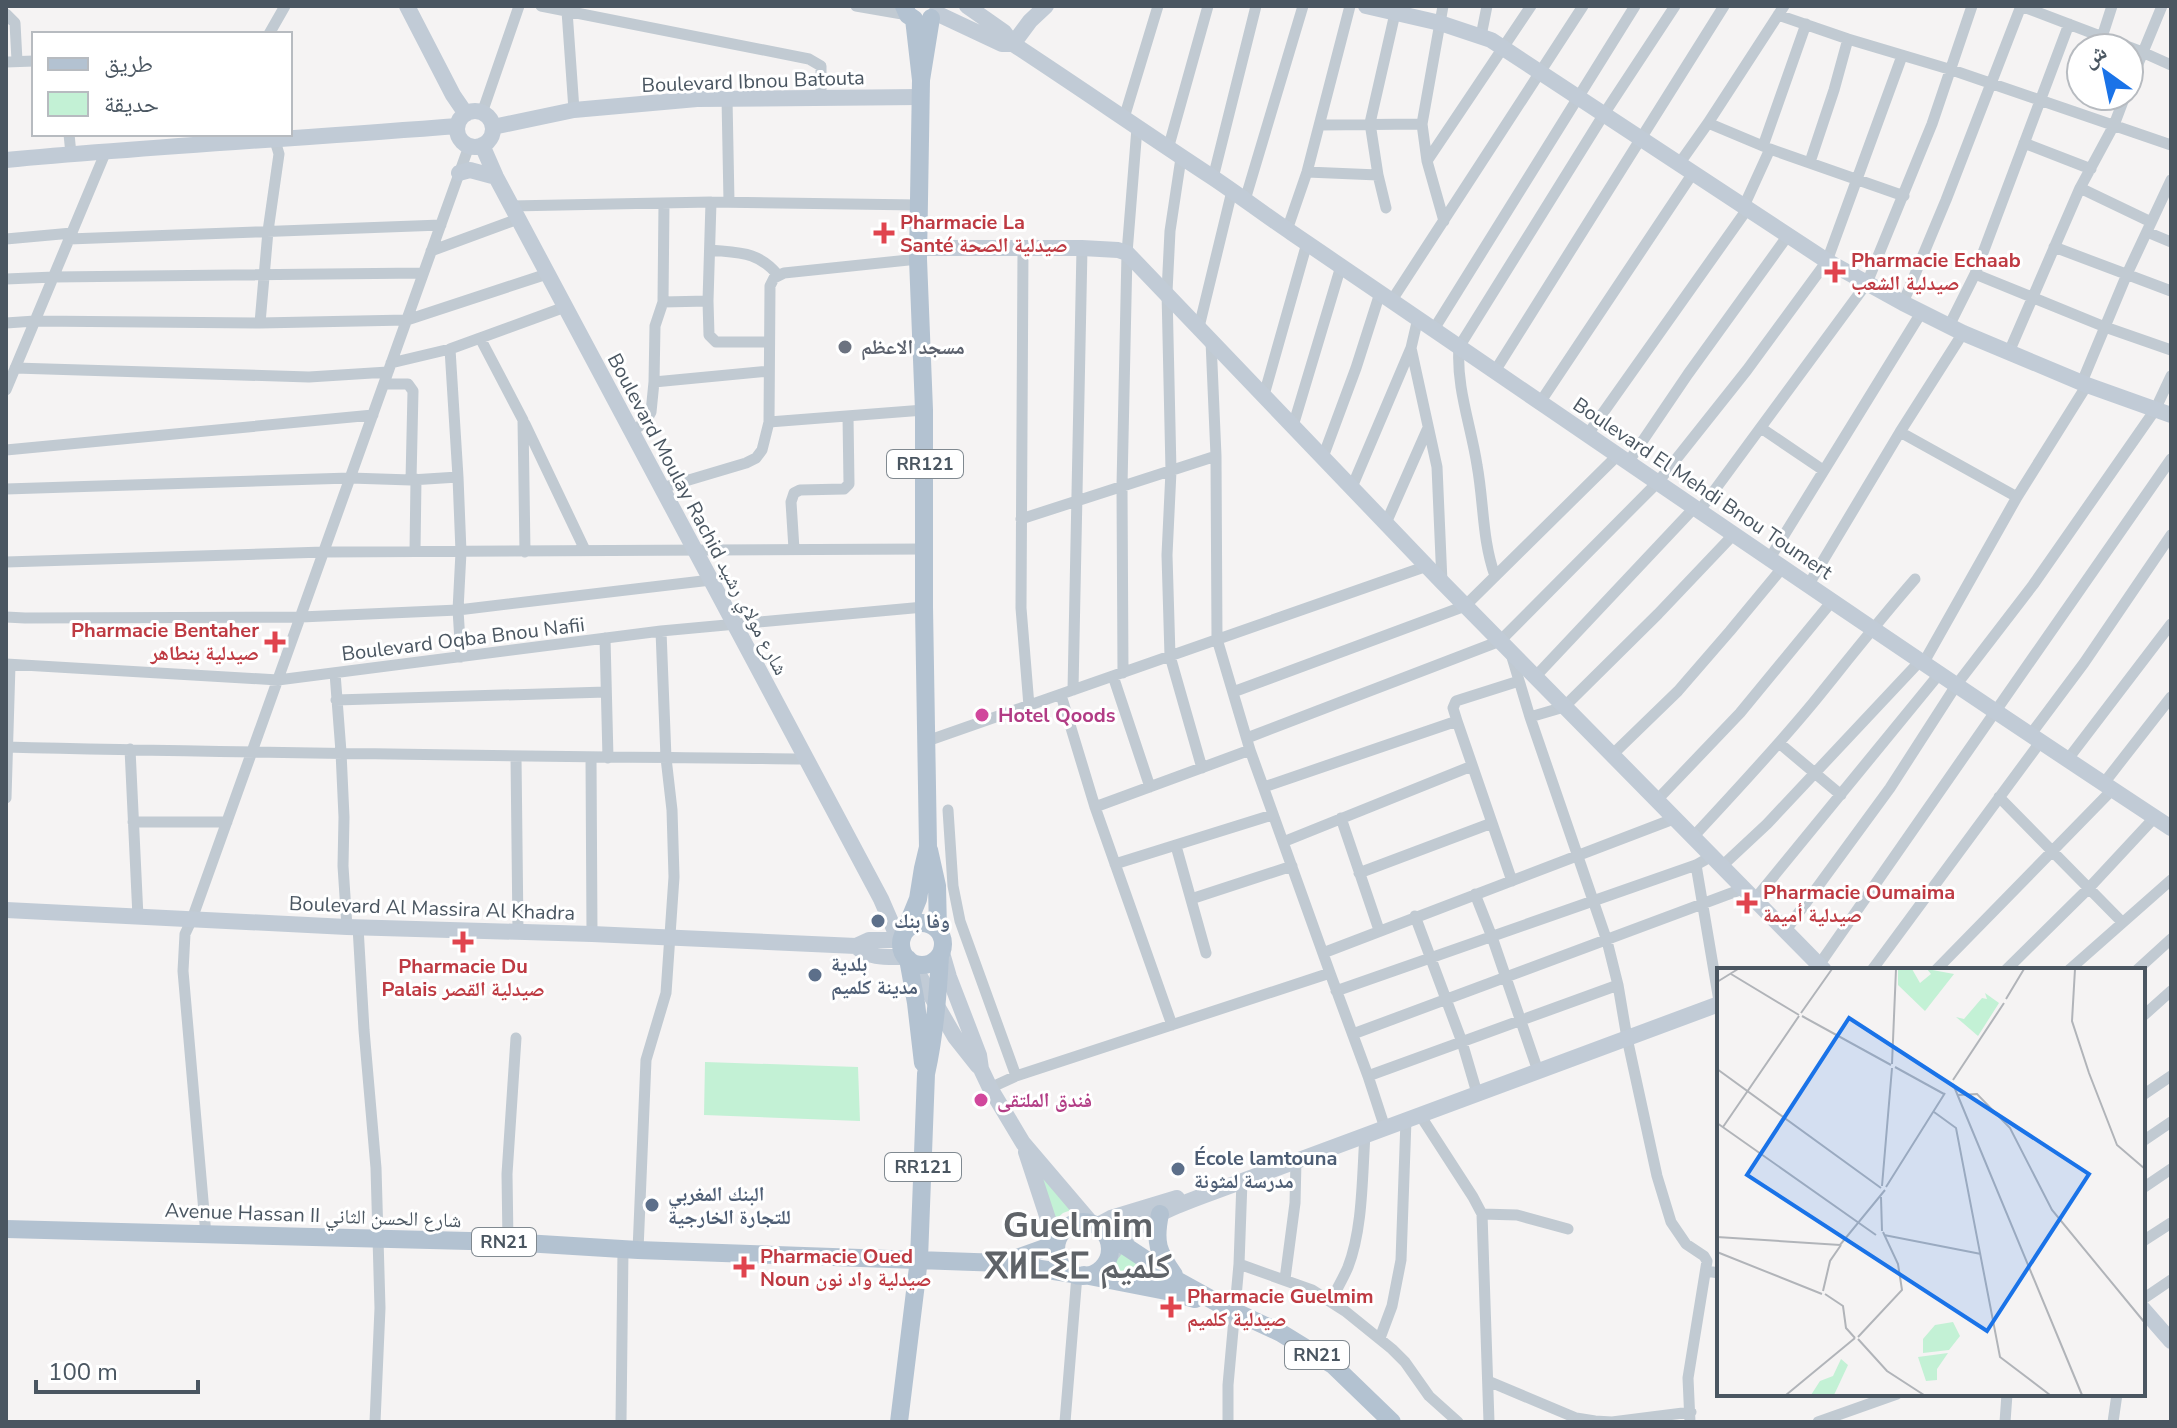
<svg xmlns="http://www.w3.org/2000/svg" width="2177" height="1428" font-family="'Nunito Sans','Noto Naskh Arabic','Noto Sans Tifinagh',sans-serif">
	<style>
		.green { fill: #c3f1d5 }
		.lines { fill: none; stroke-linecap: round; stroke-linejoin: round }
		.street { stroke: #c1cad2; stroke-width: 11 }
		.secondary { stroke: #c1cbd6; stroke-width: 16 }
		.primary { stroke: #b3c2d1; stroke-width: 18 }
		.health-dot { fill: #e0444e; stroke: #fff; stroke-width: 3 }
		.worship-dot { fill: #6b7280; stroke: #fff; stroke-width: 3 }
		.hotel-dot { fill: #d1479c; stroke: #fff; stroke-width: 3 }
		.service-dot { fill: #5c6f8a; stroke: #fff; stroke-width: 3 }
		.labels { text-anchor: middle; stroke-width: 6; stroke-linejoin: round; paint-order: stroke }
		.shield { fill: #fff; stroke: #808990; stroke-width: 2 }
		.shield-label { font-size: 18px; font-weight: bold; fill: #4a5661 }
		.street-label { font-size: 20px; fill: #4a5661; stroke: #fff }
		.health-label { font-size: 20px; font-weight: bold; fill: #be3a42; stroke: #fff; text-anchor: start }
		.worship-label { font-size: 20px; font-weight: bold; fill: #5b616d; stroke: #fff; text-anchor: start }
		.hotel-label { font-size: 20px; font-weight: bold; fill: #b23c85; stroke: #fff; text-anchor: start }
		.service-label { font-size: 20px; font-weight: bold; fill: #4e5e75; stroke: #fff; text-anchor: start }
		.town-label { font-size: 36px; font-weight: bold; fill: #5f6368; stroke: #fff }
		.inset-road { fill: none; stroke: #b1b4b9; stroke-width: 2 }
		.view { fill: #1a73e8; fill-opacity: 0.15; stroke: #1a73e8; stroke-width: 4 }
		.inset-edge { fill: none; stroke: #4a5661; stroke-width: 4 }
	</style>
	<rect width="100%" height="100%" fill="#f5f3f3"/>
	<!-- green -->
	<path class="green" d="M705 1062 858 1067 860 1121 704 1115Z
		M1038 1171 1071 1210 1063 1213 1054 1221Z
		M1119 1248 1181 1286 1103 1269Z"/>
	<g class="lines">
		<!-- street -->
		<path class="street" d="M541 6 809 59 821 66V96
			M856 6 908 15
			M2021 6 2142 52 2171 65
			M567 11 574 110
			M6 14 15 23 17 61
			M1778 15 1848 39 1952 70 2171 145
			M269 34 285 6
			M1481 36 1487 6
			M2102 37 2112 6
			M6 62 34 61
			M2129 86 2162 6
			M727 98 729 202
			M482 113 519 6
			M1124 118 1158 6
			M1708 123 1770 149 1904 196
			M1320 125 1422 124
			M69 134 71 154
			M2024 143 2091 169
			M1763 146 1806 24
			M1168 149 1208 6
			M1181 158 1170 231 1167 292 1171 471 1167 555 1170 656 1202 768
			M1427 161 1422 124 1443 6
			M1810 162 1834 90 1848 39
			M1679 164 1708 123 1784 6
			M1307 172 1378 175
			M1213 178 1256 6
			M2080 188 2151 222
			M1245 200 1303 6
			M711 202 708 301 709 335 716 342H769
			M511 206 711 202 918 205
			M1744 206 1770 149
			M1386 208 1378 175 1370 123 1396 9
			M1444 221 1427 161 1531 6
			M1287 230 1307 172 1350 6
			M2147 232 2171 242
			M6 239 72 233
			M69 239 441 225
			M2054 247 2171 291
			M1023 249 1021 608 1029 706
			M710 250C739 253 758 251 778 275
			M431 251 518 219
			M1975 274 2105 327 2171 350
			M6 279 54 277 423 273
			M1392 300 1583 6
			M663 302 708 301
			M1903 303 1946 200 2021 6
			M6 323 35 321 260 323 407 320 547 274
			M260 323 268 231 279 154 273 134
			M1949 326 1975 274 2069 24
			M1199 327 1232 191
			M1434 329 1635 6
			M480 338 523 420 525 552
			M1211 341 1216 456 1217 639 1250 750 1330 973 1368 1076 1385 1128
			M1411 348 1437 467 1442 582
			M450 349 458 477 461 552 458 610 461 657
			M2009 352 2080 188 2114 125 2125 96
			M391 363 450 349 565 307
			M15 368 309 377 388 372
			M1495 371 1724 6
			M654 382 769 371
			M2082 382 2127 274 2171 180
			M384 384H408L413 391 411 480
			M6 390 106 151
			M1264 395 1307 243
			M1541 401 1693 173
			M769 422 924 410
			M525 424 585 550
			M1293 426 1341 266
			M1761 428 1823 470
			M632 432 646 421 651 412 654 382 655 326 663 302 664 203
			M1900 432 2017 497
			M1588 434 1748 208
			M6 450 373 415
			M1323 457 1356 368 1380 293
			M1629 461 1688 374 1789 234
			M1352 487 1411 348 1418 318
			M662 488 746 463 756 458 762 450 769 422 770 286 774 278 784 273 918 259
			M6 489 350 478 411 480 458 477
			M1700 510 1867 283 1932 124 1972 6
			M1021 519 1216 456
			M1386 523 1427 430
			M794 549 791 502 794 493 800 490 844 489 849 484 848 416
			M415 551 416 479
			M1770 558 1921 313
			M6 562 324 552 926 549
			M1495 576C1482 540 1484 503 1477 465 1471 426 1456 387 1459 347L1604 114 1675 6
			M1809 584 1900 432 1963 333
			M6 617 25 618 301 617 458 610 711 580
			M605 638 608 758
			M1511 654 1530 717 1607 941 1618 985 1627 1038 1657 1176 1671 1222 1686 1244 1704 1256 1707 1261 1688 1378 1690 1422
			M1924 662 2017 497 2087 385
			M6 664 278 680 661 631 924 607
			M335 673 341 752 344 817 343 866 347 927
			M1123 673 1122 486 1127 253 1137 128
			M1113 676 1150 787
			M1535 677 1695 507
			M1073 690 1082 248
			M1233 692 1465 606 1619 454
			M1061 695 1095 807 1172 1025
			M336 700 606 692
			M1530 717 1564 707 1658 614 1735 533
			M1457 721 1453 708 1456 701 1519 681
			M2031 734 2084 663 2171 535
			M1247 738 1500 641 1658 482 1747 370 1827 261 1902 56
			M927 741 1427 566
			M1779 743 1841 795
			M6 747C273 754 540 756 806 759
			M130 749 138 917
			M1612 755 1678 691 1730 631 1783 567
			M516 756 518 931
			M591 757 592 934
			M2068 759 2171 624
			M2104 783 2171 697
			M1264 787 1457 721 1512 881
			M1999 797 2122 922
			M6 798 10 665
			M1657 800 1740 713 1833 600
			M1095 807 1250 750
			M948 810 953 886 960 921 1016 1076
			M1341 818 1379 930
			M133 822H227
			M1693 837C1734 793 1775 749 1813 703 1847 661 1880 619 1915 579
			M1283 842 1472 766
			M1176 846 1206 953
			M1115 864 1272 815
			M1696 865 1719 1001
			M1722 866 1767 824 1921 660
			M1359 873 1492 823
			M1475 894 1492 937 1538 1071
			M1191 899 1292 866
			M1755 899 1940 673
			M1415 916 1462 1042 1477 1093
			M358 927 364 1030 376 1168 380 1308 375 1422
			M1786 930 1890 788 1957 684 2033 585 2155 410 2171 376
			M1323 953 1676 818
			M1819 965 2171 459
			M1872 970 2041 741
			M1936 970 2113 789
			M2006 970 2088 889 2155 817
			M2069 970 2171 880
			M2137 970 2171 939
			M1336 991 1696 865 1712 856
			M2143 1016 2171 991
			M1353 1034 1745 888
			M1368 1076 1618 985
			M990 1088 1016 1076 1330 973
			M2143 1095 2171 1076
			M1420 1115 1473 1197 1482 1214 1489 1422
			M2143 1141 2171 1122
			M2143 1188 2171 1169
			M1482 1214 1517 1215 1568 1229
			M206 1235 183 971 185 934 192 919 469 146
			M2143 1241 2171 1223
			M508 1242 507 1174 516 1038
			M638 1250 646 1060 666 993 674 877 672 810 666 758 661 631
			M1239 1264 1312 1290 1345 1311 1392 1349 1405 1362 1429 1396 1458 1422
			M1706 1271 1719 1273
			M1285 1279 1295 1203 1296 1161
			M2143 1299 2171 1280
			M1331 1301C1336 1290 1343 1279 1348 1267 1363 1228 1362 1177 1365 1135
			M1380 1338 1392 1306 1401 1260 1406 1120
			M1488 1381 1576 1418 1595 1421 1612 1422 1691 1412
			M621 1422 623 1250
			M1065 1422 1077 1275
			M1228 1422V1385L1239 1264 1242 1181
			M1818 1422 1897 1394
			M2005 1422 2007 1394
			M2113 1422 2117 1394"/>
		<!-- secondary -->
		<path class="secondary" d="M407 6 453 95 466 114
			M967 6 1004 32 1013 44C1080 88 1145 133 1212 177 1239 195 1265 215 1292 233 1585 432 1876 634 2171 828
			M1366 6 1440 23 1491 40 1827 261 1903 303 1963 333 2087 385 2171 415
			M936 13 1002 44H1013
			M1013 44 1030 21 1046 6
			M457 129a18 18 0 1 1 36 0a18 18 0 1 1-36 0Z
			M493 127 574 110 697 99 920 97
			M482 145 496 177 881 899 894 929 902 937
			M6 160C156 146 307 138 457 126
			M459 173 470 170 496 177
			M918 248H1082L1118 250 1127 253 1442 582 1824 970
			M6 910 347 927 592 934 856 946 869 940H901
			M856 946C869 959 888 957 905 957
			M942 953 949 977 979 1055 981 1069 990 1088 1023 1143 1092 1224
			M912 963 955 1037 978 1066
			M1026 1152 1048 1219 1057 1241
			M1096 1226 1111 1218 1177 1198
			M1107 1260C1116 1248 1125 1236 1138 1227 1163 1208 1207 1195 1237 1183L1719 1004
			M2143 1309 2171 1341"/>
		<!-- primary -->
		<path class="primary" d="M904 6 908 15 914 19 921 80 931 18
			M929 850 937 886 938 930
			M901 944a21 21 0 1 1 42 0a21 21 0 1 1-42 0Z
			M905 931 918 899 923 868 928 847 924 607V410L918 259 921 80
			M908 959 916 1003 923 1063
			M1160 1214C1154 1243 1158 1252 1174 1275
			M1056 1249a27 27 0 1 1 54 0a27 27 0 1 1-54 0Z
			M6 1229 508 1242 638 1250 1002 1263 1073 1274
			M1101 1230 1178 1281 1227 1308 1281 1333 1333 1365 1392 1422
			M1006 1262 1056 1244
			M1084 1275 1171 1292 1195 1299
			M899 1422 919 1259 926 1074C935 1034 938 996 940 955"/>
	</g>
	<!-- markers -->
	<g class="health-dot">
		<path d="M880 221h8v8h8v8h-8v8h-8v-8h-8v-8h8z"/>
		<path d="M1831 260h8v8h8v8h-8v8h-8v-8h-8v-8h8z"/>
		<path d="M271 630h8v8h8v8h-8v8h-8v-8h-8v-8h8z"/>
		<path d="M1743 891h8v8h8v8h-8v8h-8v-8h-8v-8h8z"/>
		<path d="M459 930h8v8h8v8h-8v8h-8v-8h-8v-8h8z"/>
		<path d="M740 1255h8v8h8v8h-8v8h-8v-8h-8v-8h8z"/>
		<path d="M1167 1295h8v8h8v8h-8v8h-8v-8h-8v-8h8z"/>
	</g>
	<circle class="worship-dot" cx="845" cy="347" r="8"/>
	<g class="hotel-dot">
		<circle cx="982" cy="715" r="8"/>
		<circle cx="981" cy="1100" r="8"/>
	</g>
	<g class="service-dot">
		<circle cx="878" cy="921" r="8"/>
		<circle cx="815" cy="975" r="8"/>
		<circle cx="1178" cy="1169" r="8"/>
		<circle cx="652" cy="1205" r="8"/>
	</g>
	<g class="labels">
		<!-- shield labels -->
		<g class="shield">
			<rect x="887" y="450" width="76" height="28" rx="6"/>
			<rect x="885" y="1153" width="76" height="28" rx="6"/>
			<rect x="472" y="1228" width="64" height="28" rx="6"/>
			<rect x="1285" y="1341" width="64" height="28" rx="6"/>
		</g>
		<g class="shield-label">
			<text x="925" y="470">RR121</text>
			<text x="923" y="1173">RR121</text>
			<text x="504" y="1248">RN21</text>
			<text x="1317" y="1361">RN21</text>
		</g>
		<!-- street labels -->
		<g class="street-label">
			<text transform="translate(753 81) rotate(-2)" y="7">Boulevard Ibnou Batouta</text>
			<text transform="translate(1703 488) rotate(34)" y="7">Boulevard El Mehdi Bnou Toumert</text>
			<text transform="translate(698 514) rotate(62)" y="7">Boulevard Moulay Rachid شارع مولاي رشيد</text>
			<text transform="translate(463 639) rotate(-7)" y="7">Boulevard Oqba Bnou Nafii</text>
			<text transform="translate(432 908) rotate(2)" y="7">Boulevard Al Massira Al Khadra</text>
			<text transform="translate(313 1215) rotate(2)" y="7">Avenue Hassan II شارع الحسن الثاني</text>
		</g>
		<!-- health labels -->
		<g class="health-label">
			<text x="900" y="229">Pharmacie La<tspan x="900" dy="23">Santé صيدلية الصحة</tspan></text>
			<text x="1851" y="267">Pharmacie Echaab<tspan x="1851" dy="23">صيدلية الشعب</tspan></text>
			<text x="259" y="637" text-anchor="end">Pharmacie Bentaher<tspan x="259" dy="23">صيدلية بنطاهر</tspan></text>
			<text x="1763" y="899">Pharmacie Oumaima<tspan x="1763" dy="23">صيدلية أميمة</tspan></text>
			<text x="463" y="973" text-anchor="middle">Pharmacie Du<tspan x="463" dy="23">Palais صيدلية القصر</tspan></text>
			<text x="760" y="1263">Pharmacie Oued<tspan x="760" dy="23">Noun صيدلية واد نون</tspan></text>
			<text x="1187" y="1303">Pharmacie Guelmim<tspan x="1187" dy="23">صيدلية كلميم</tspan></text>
		</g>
		<!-- worship labels -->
		<g class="worship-label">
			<text x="861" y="354">مسجد الاعظم</text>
		</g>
		<!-- hotel labels -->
		<g class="hotel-label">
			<text x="998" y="722">Hotel Qoods</text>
			<text x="997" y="1107">فندق الملتقى</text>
		</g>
		<!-- service labels -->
		<g class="service-label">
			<text x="894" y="928">وفا بنك</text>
			<text x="831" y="971">بلدية<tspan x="831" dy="23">مدينة كلميم</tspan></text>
			<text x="1194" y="1165">École lamtouna<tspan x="1194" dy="23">مدرسة لمثونة</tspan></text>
			<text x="668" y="1201">البنك المغربي<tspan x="668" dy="23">للتجارة الخارجية</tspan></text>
		</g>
		<!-- town labels -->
		<g class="town-label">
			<text x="1078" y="1237">Guelmim<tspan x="1078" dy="41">ⴳⵍⵎⵉⵎ كلميم</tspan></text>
		</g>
	</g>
	<!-- overview -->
	<g transform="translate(1717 968)">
		<rect width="428" height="428" fill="#f5f3f3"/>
		<path d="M181 1H195L203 15 214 6 210 1 237 6 208 43 181 17ZM268 25 282 35 261 68 239 49 247 51 265 30 270 31ZM236 354 243 368 232 382 206 385V371L218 357ZM231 385 220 401V412L209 413 201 389ZM124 391 131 397 117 427H94L103 413 116 408Z" fill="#c3f1d5"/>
		<path class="inset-road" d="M358 1 355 53 372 105 400 177 428 201M14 6 82 47M0 14 21 1M289 31 307 1M84 45 115 1M85 48 174 97M175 96 179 1M178 99 227 126M0 101 164 220M236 112 287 35M236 116 365 427M241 127 260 126 293 160 335 242 428 355M217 144 239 160 283 389 333 427M0 155 159 267M6 159 82 48M165 218 175 100M169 219 228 125M164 229 165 263M167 267 264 286M0 269 123 277 168 222M0 284 105 326M106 323 113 293 124 277M108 326 126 338 129 360 138 370M141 369 185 322 181 296 166 264M141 371 170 403 207 427M69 427 138 370"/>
		<path class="view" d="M132 50 372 206 270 363 30 207Z"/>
		<rect width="428" height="428" class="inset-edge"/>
	</g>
	<!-- border -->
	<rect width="2177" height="1428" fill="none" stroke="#4a5661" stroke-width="16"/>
	<!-- legend -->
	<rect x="32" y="32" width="260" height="104" fill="#ffffff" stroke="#b7bbc0" stroke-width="2"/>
	<rect x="48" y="58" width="40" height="12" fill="#b3c2d1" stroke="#b7bbc0" stroke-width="2"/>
	<text x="104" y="72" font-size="24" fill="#4a5661">طريق</text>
	<rect x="48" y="92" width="40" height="24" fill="#c3f1d5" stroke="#b7bbc0" stroke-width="2"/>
	<text x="104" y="112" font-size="24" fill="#4a5661">حديقة</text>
	<!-- north arrow -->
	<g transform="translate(2105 72) rotate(327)"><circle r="38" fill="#ffffff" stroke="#b7bbc0" stroke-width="2"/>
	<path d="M0-6L14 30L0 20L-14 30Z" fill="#1a73e8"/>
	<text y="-12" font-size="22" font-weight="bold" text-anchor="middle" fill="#4a5661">ش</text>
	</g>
	<!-- scale -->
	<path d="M36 1380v12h162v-12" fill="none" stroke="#4a5661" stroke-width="4"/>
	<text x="48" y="1380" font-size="24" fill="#4a5661" stroke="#ffffff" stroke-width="6" paint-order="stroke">100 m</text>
</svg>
